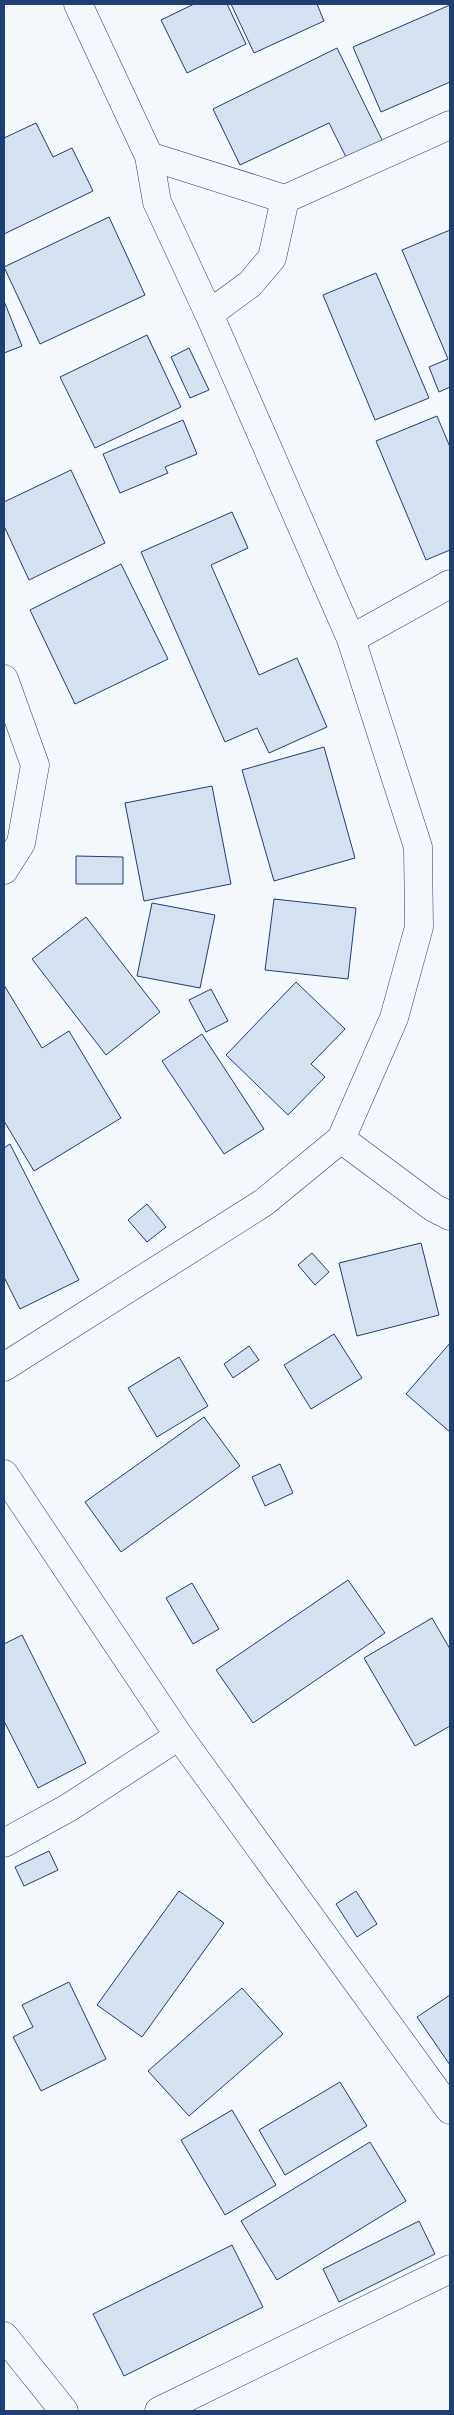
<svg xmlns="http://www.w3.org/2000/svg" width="454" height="2415" font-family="'Fira Sans',sans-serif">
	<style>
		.building { fill: #d5e0f0; stroke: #1d3f73 }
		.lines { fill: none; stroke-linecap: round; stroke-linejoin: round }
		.minor-casing { stroke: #1d3f73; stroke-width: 29 }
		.minor { stroke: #f4f7fb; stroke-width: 28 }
	</style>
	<rect width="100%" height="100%" fill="#f4f7fb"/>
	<!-- building -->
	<path class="building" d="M194 4H227L246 44 187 73 161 20Z
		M231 4H317L324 21 254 53Z
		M450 5V82L381 112 353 47Z
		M337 48 384 144 348 161 329 123 240 165 213 109Z
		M36 123 53 157 72 148 93 191 4 234V138Z
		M109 217 145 295 40 344 4 267Z
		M450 230V387L439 392 429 367 448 359 402 250Z
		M376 273 429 398 375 420 323 295Z
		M4 301 22 346 4 353Z
		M147 335 181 407 95 448 60 377Z
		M189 348 209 390 190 398 171 357Z
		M437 416 450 447V550L426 560 376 441Z
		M183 420 197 454 165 467 168 473 120 493 103 454Z
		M71 470 105 543 29 580 4 526V502Z
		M232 512 248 548 211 565 259 675 297 658 327 727 269 753 257 728 225 742 141 552Z
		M121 564 168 659 75 704 30 610Z
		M324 747 355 858 274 881 242 770Z
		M212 786 231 884 144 901 125 803Z
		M76 856 123 857V884H76Z
		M274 899 356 908 348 979 265 970Z
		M152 903 215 915 200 988 137 976Z
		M86 917 160 1012 106 1055 32 959Z
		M296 982 345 1029 311 1064 325 1077 288 1115 226 1055Z
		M4 985 42 1048 69 1031 121 1118 34 1171 4 1121Z
		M211 989 228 1021 206 1032 189 1000Z
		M202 1034 264 1129 224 1154 162 1061Z
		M10 1144 79 1280 20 1309 4 1277V1148Z
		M147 1204 166 1227 147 1242 128 1220Z
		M421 1243 439 1315 357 1336 339 1263Z
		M312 1253 329 1272 315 1285 298 1265Z
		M334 1334 362 1378 311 1409 284 1365Z
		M450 1343V1432L406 1394Z
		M249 1346 259 1360 233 1378 224 1364Z
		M179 1357 208 1406 157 1437 128 1388Z
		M204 1417 240 1466 121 1552 85 1502Z
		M280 1464 293 1493 265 1506 252 1477Z
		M348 1580 385 1633 253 1723 216 1670Z
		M192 1583 219 1629 193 1644 166 1598Z
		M432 1618 450 1649V1726L415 1746 364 1658Z
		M22 1635 86 1763 38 1788 4 1721V1644Z
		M49 1851 58 1870 24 1886 15 1867Z
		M179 1891 224 1923 142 2037 97 2005Z
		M356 1891 377 1924 357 1937 336 1904Z
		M69 1982 106 2059 41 2091 13 2037 33 2027 22 2005Z
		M242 1988 283 2034 189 2116 148 2071Z
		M450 1995V2065L417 2017Z
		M340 2082 367 2126 285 2175 259 2130Z
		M232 2110 276 2185 225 2215 181 2140Z
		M370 2142 406 2201 277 2280 241 2221Z
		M419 2221 435 2254 339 2302 323 2269Z
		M232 2245 263 2307 124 2376 93 2314Z"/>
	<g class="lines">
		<!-- minor casing -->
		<g class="minor-casing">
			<path id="minor" d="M78 4 149 156 285 199 450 125
				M149 156 157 202 209 314
				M285 199 272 258 250 284 209 314 351 639 450 584
				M4 679 35 765 21 843 4 870
				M341 1139 434 1208 450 1216
				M4 1367 263 1203 341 1139 394 1018 419 927 418 847 351 639
				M4 1474 179 1736 450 2110
				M4 1843 68 1808 179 1736
				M4 2336 64 2411
				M159 2411 450 2269"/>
		</g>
		<!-- minor -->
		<use href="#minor" class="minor"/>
	</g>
	<!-- border -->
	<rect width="454" height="2415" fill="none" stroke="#1d3f73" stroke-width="10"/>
</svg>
